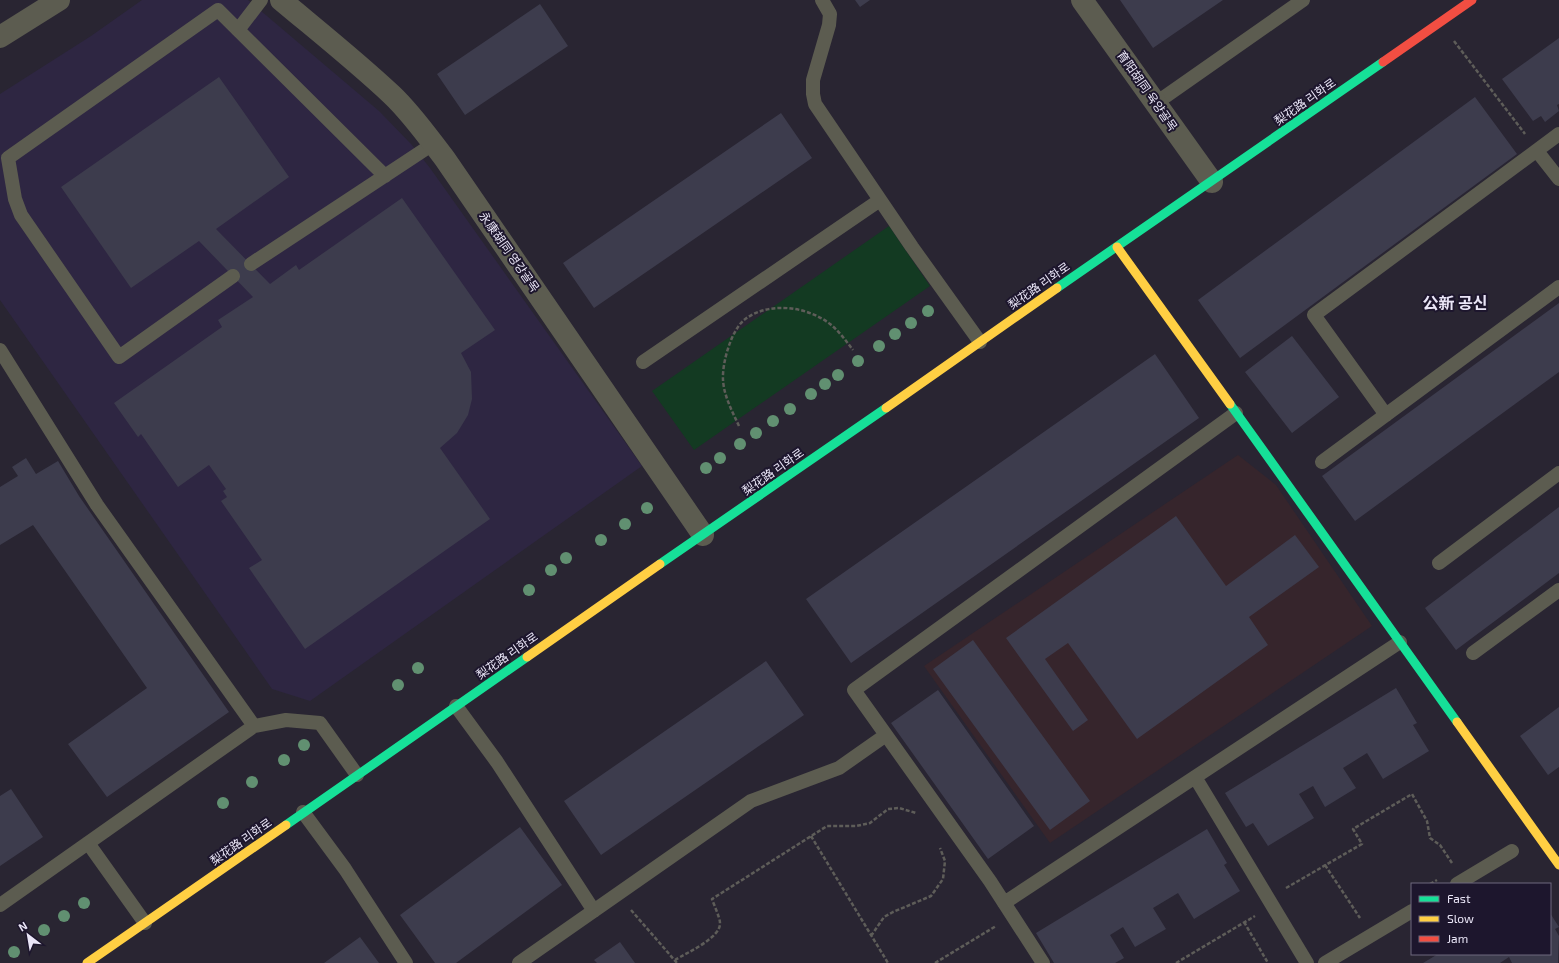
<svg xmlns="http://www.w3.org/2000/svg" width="1559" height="963" font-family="'Exo 2','Noto Sans SC','Noto Sans KR',sans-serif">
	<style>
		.industrial { fill: #36252c }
		.built { fill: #2e2642 }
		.green { fill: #133a22 }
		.building { fill: #3d3c4d }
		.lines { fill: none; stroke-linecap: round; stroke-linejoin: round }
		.path { stroke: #5e5d59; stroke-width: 2.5; stroke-dasharray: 4 2; stroke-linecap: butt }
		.lane { stroke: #5c5c50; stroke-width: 14 }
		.street { stroke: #5c5c50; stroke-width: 22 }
		.fast { stroke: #16e098; stroke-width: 9 }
		.slow { stroke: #ffcf43; stroke-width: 9 }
		.jam { stroke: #f24e42; stroke-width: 9 }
		.tree { fill: #619071 }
		.labels { text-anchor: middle; stroke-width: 4; stroke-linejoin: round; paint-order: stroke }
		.street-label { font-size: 12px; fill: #eae6f7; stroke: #1d162d }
		.district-label { font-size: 16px; font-weight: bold; fill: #eae6f7; stroke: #1d162d }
	</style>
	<rect width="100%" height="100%" fill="#292532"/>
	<!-- industrial -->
	<path class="industrial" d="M1238 455 1276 485 1372 626 1050 843 924 666Z"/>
	<!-- built -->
	<path class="built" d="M142 0H248L379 111 411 144 430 168 642 466 310 701 272 689 0 300V94L91 36Z"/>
	<!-- green -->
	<path class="green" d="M889 226 930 286 694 450 652 391Z"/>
	<!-- building -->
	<path class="building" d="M855 0H870L860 7Z
		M1120 0H1223L1153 48Z
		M540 4 568 46 465 115 437 74Z
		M1559 38V104L1557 105 1559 111 1545 122 1541 116 1533 121 1502 79Z
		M219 77 289 177 216 229 270 284 296 265 299 270 402 198 495 330 461 353 471 372 472 399 468 415 457 433 440 448 490 519 305 649 249 568 262 560 221 501 227 497 223 491 226 489 209 465 178 487 141 434 138 437 114 403 222 327 218 320 253 297 199 241 131 288 61 187Z
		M1475 97 1517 154 1240 358 1198 300Z
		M781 113 812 158 594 308 563 263Z
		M1559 303V372L1355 521 1322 476Z
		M1292 336 1339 397 1292 433 1245 372Z
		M1155 354 1199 418 851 663 806 599Z
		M26 458 36 474 58 461 79 496 229 712 107 797 68 744 147 688 33 525 0 545V487L18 476 12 467Z
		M1559 507V573L1456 650 1425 608Z
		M1176 516 1226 586 1295 535 1319 567 1249 617 1268 645 1137 739 1068 643 1045 659 1088 720 1073 731 1006 638Z
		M973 640 1090 801 1050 830 933 669Z
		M766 661 804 715 601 855 564 801Z
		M1396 688 1417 723 1413 725 1429 751 1383 779 1367 753 1343 768 1356 788 1325 807 1313 786 1299 794 1314 818 1268 846 1253 823 1246 827 1225 793Z
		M938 690 1034 826 988 859 891 723Z
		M1559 707V767L1548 775 1520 736Z
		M11 789 43 837 0 866V796Z
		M520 827 562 885 456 963H435L400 915Z
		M1207 829 1227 863 1224 865 1240 891 1194 919 1178 893 1153 908 1166 929 1135 947 1123 927 1110 935 1124 958 1115 963H1054L1036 933Z
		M1550 913 1559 927 1555 929 1559 936 1558 963H1512L1509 957 1500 963H1423L1438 954H1550Z
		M360 937 379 963H324Z
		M620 942 635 963H597L594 960Z"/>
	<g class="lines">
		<!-- path -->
		<path class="path" d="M1454 41 1525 134
			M739 426C732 411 724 396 723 380 722 363 731 331 744 320 768 301 807 306 830 324 839 331 846 341 853 350
			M811 836 888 963
			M1325 865 1360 918
			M1430 884 1437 880
			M1286 888 1362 844 1353 829 1412 794 1427 821 1430 838 1440 845 1452 863
			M631 910 677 963
			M1244 922 1268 963
			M871 936 884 917 893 912 931 896 943 879 945 861 940 848
			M675 960C686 953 721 938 720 923 720 918 714 905 712 899L827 826H856L870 823 888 809 899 808 916 813
			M935 963 996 926
			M1176 963 1255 916"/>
		<!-- lane -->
		<path class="lane" d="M822 0 830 14 829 25 813 80V94L815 104 912 247 980 342
			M238 30 261 0
			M1156 103 1303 0
			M1537 151 1559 179
			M251 264 433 144
			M233 276 119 357 21 215 15 199 8 158 218 10 385 176
			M0 350 97 505 254 726
			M643 362 880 200
			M1386 415 1314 315 1559 134
			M1322 462 1559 287
			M1439 563 1559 473
			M1473 653 1559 590
			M456 706 497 762 594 911
			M1195 777 1307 963
			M303 812 345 869 406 963
			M88 843 145 923
			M1457 884 1512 851
			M1004 903 1400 642
			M0 905 254 726 286 720 320 723 357 775
			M519 963 751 801 839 768 886 735
			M1043 963 990 881 854 690 1236 413
			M1325 963 1412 911"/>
		<!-- street -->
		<path class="street" d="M281 0C318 31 357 62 392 95 412 114 428 137 445 159L703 535
			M1082 0 1212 182
			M0 37 59 0"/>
		<!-- fast -->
		<path class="fast" d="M1057 288 1383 62
			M1230 404 1457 722
			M660 564 886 408
			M286 825 527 657"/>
		<!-- slow -->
		<path class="slow" d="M1117 247 1230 404
			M886 408 1057 288
			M527 657 660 564
			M1457 722 1559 865
			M87 963 286 825"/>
		<!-- jam -->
		<path class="jam" d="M1383 62 1472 0"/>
	</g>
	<!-- trees -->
	<g class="tree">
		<circle cx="928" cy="311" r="6"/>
		<circle cx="911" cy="323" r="6"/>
		<circle cx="895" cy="334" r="6"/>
		<circle cx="879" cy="346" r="6"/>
		<circle cx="858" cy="361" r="6"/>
		<circle cx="838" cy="375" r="6"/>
		<circle cx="825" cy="384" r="6"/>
		<circle cx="811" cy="394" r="6"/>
		<circle cx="790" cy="409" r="6"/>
		<circle cx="773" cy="421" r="6"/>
		<circle cx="756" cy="433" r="6"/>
		<circle cx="740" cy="444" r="6"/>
		<circle cx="720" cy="458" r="6"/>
		<circle cx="706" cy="468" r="6"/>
		<circle cx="647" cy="508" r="6"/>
		<circle cx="625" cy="524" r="6"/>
		<circle cx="601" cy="540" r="6"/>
		<circle cx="566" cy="558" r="6"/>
		<circle cx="551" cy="570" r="6"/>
		<circle cx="529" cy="590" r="6"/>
		<circle cx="418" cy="668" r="6"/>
		<circle cx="398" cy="685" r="6"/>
		<circle cx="304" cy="745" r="6"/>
		<circle cx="284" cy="760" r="6"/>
		<circle cx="252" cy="782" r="6"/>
		<circle cx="223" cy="803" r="6"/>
		<circle cx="84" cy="903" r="6"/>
		<circle cx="64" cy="916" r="6"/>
		<circle cx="44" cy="930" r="6"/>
		<circle cx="14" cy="952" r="6"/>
	</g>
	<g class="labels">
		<!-- street labels -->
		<g class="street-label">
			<text transform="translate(1147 91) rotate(55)" y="4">育阳胡同 육양골목</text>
			<text transform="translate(1305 102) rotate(-35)" y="4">梨花路 리화로</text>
			<text transform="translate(509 252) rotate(55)" y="4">永康胡同 영강골목</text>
			<text transform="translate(1039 286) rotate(-35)" y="4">梨花路 리화로</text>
			<text transform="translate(773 472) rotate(-35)" y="4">梨花路 리화로</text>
			<text transform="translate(507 656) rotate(-35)" y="4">梨花路 리화로</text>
			<text transform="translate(241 842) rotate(-35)" y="4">梨花路 리화로</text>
		</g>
		<!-- district labels -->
		<g class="district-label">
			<text x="1455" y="309">公新 공신</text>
		</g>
	</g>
	<!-- legend -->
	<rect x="1411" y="883" width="140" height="72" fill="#1d162d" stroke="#6f697e"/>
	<rect x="1419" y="896" width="20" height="6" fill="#16e098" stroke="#6f697e"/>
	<text x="1447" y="903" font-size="12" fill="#eae6f7">Fast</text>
	<rect x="1419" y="916" width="20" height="6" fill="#ffcf43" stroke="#6f697e"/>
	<text x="1447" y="923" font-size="12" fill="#eae6f7">Slow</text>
	<rect x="1419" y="936" width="20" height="6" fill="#f24e42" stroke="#6f697e"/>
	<text x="1447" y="943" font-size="12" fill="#eae6f7">Jam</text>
	<!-- north arrow -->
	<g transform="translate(28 935) rotate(329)" stroke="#1d162d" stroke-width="3" paint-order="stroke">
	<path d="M0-3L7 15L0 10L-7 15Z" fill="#eae6f7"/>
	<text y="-6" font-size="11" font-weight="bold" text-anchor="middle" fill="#eae6f7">N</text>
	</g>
</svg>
